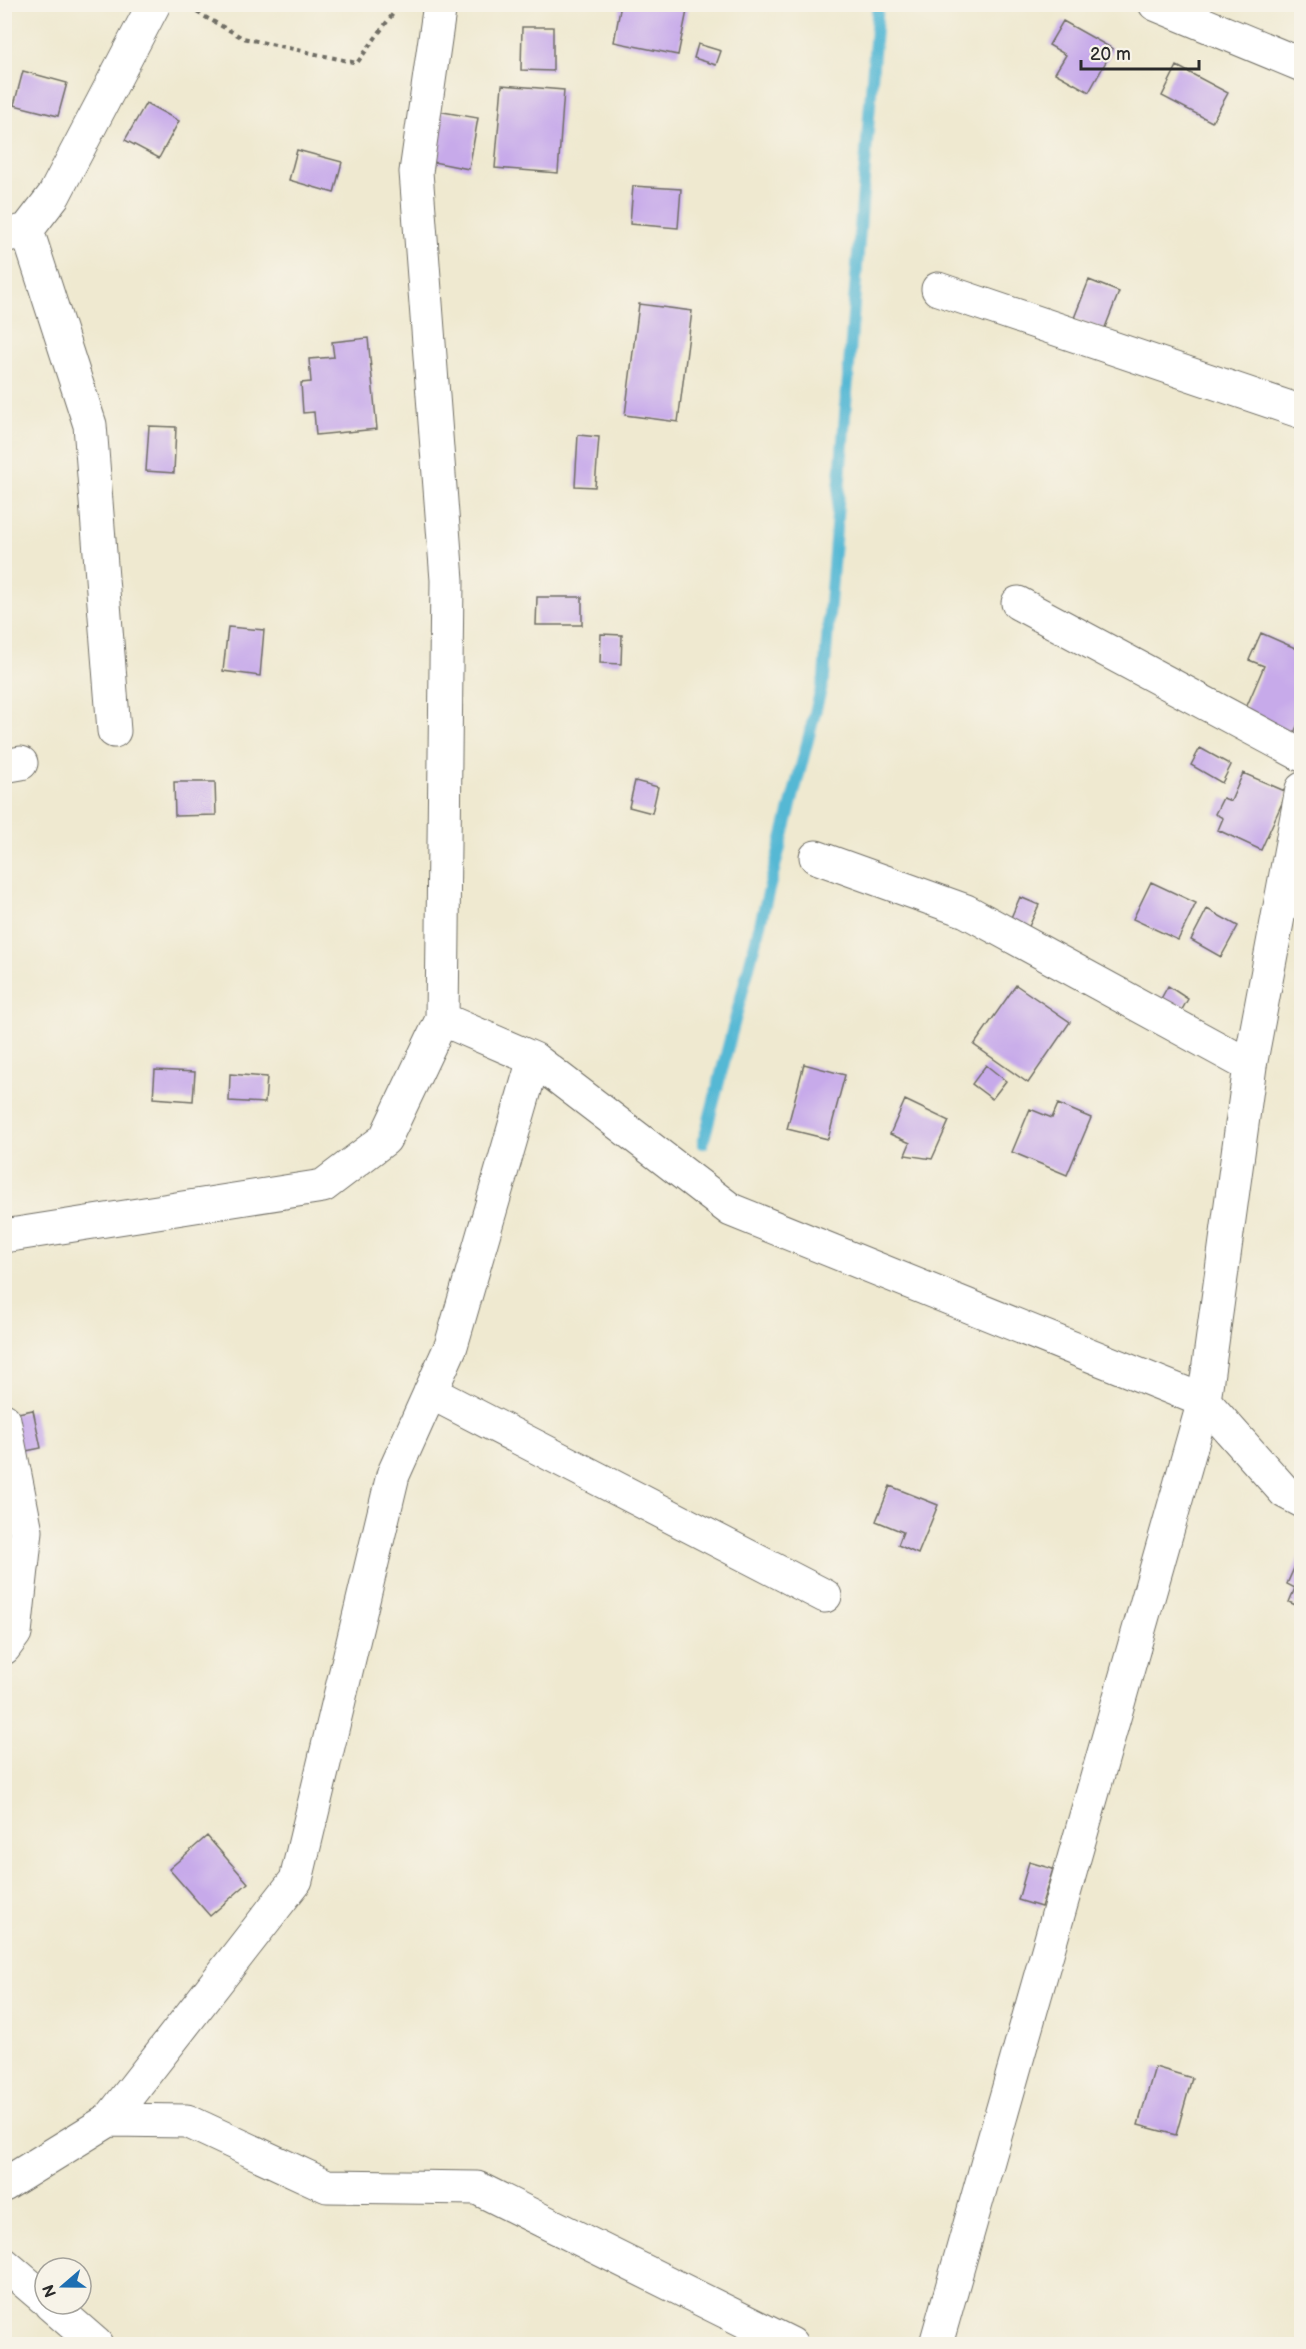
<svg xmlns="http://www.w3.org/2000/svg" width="1306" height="2349" font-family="'Balsamiq Sans',sans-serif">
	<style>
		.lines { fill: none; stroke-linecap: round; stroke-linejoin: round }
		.stream { stroke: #55b8d4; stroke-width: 12 }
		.building { fill: #c7aaea }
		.minor-casing { stroke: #706e65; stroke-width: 35 }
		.path { stroke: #706e65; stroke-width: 4; stroke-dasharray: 4.5 4.5; stroke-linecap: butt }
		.minor { stroke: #fff; stroke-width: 33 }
	</style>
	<rect width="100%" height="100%" fill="#f7f3e8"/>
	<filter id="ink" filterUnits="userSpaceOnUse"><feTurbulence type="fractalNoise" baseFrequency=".0167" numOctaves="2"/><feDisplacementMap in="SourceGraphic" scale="12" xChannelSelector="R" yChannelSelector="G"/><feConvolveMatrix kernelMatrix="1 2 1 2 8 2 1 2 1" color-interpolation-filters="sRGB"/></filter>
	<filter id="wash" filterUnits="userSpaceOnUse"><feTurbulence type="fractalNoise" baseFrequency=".008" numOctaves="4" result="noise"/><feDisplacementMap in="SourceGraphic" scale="24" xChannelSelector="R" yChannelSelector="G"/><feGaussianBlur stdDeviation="1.35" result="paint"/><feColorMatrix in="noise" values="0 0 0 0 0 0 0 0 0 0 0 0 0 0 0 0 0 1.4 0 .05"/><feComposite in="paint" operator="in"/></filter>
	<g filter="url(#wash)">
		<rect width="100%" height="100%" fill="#efe9d0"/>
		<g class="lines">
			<!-- stream -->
			<path class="stream" d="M703 1143 824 678 878 4"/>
		</g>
		<g id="blocks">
			<!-- building -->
			<path class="building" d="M621 4 688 6 678 55 614 42Z
				M1063 21 1113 49 1089 92 1055 73 1066 55 1049 45Z
				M522 27H553V71L521 70Z
				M698 44 721 51 716 65 694 58Z
				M1177 66 1228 93 1212 122 1162 96Z
				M23 71 67 83 58 116 14 105Z
				M502 85 564 90 558 173 495 168Z
				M146 103 179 121 159 158 125 140Z
				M437 111 478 118 469 169 428 161Z
				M297 150 342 162 334 193 289 180Z
				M633 186 681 189 678 228 630 224Z
				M1089 280 1119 292 1104 330 1074 318Z
				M639 304 692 311 678 422 625 415Z
				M368 338 377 429 316 435 314 412 303 413 301 383 311 382 309 359 334 357 332 342Z
				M149 426 176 427 174 473 146 471Z
				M578 435 599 437 595 487 575 486Z
				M537 597H582V625H536Z
				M228 627 264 630 260 676 223 671Z
				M1261 633 1302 651V716L1292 737 1243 715 1264 666 1249 660Z
				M601 634 622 635 621 664 600 663Z
				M1200 748 1231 765 1222 783 1191 765Z
				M1243 773 1287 792 1261 850 1218 830 1223 818 1215 814 1223 798 1231 801Z
				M635 781 658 787 652 813 629 807Z
				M174 782H215L216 815 175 816Z
				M1151 882 1196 903 1178 940 1133 919Z
				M1020 897 1039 905 1024 937 1006 929Z
				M1207 909 1238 926 1221 957 1191 940Z
				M1016 985 1070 1022 1028 1083 974 1045Z
				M1168 986 1188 999 1172 1027 1152 1015Z
				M804 1064 845 1075 828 1139 787 1129Z
				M986 1065 1006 1081 992 1099 972 1084Z
				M155 1070 195 1072 193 1101 153 1098Z
				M230 1074 267 1077 265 1103 229 1101Z
				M905 1100 949 1121 932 1159 905 1155 910 1143 890 1134Z
				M1058 1104 1091 1118 1067 1175 1012 1152 1030 1109 1052 1118Z
				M33 1410 41 1448 16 1453 8 1415Z
				M890 1486 938 1505 918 1554 898 1545 903 1532 876 1521Z
				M1299 1557 1302 1558V1608L1289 1602 1295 1588 1287 1584Z
				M207 1836 248 1883 210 1916 169 1869Z
				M1029 1862 1053 1869 1041 1907 1018 1900Z
				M1155 2067 1192 2078 1176 2135 1138 2125Z"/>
		</g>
	</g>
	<g filter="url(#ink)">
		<use href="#blocks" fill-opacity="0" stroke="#706e65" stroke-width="1.5"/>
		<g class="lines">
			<!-- minor casing -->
			<g class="minor-casing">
				<path id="minor" d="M1155 4 1302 65
					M27 230 90 425 114 731
					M4 236 27 230 54 195 154 4
					M938 289 1302 412
					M1018 603 1302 755
					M4 766 21 763
					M816 857 966 911 1250 1066
					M442 1019 534 1059 731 1210 1204 1401 1285 1492 1302 1501
					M4 1236 323 1186 385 1139 442 1019 447 580 416 172 440 4
					M430 1392 825 1596
					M4 1420 26 1531 15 1633 4 1648
					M109 2120 187 2121 327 2186 477 2188 791 2344
					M4 2185 109 2120 296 1880 393 1475 451 1346 534 1059
					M4 2264 45 2299
					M50 2304 96 2344
					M936 2344 1204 1401 1250 1066 1302 789"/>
			</g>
			<!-- path -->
			<path class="path" d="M189 8 243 38 357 63 400 4"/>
			<!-- minor -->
			<use href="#minor" class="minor"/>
		</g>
	</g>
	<!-- margin -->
	<rect width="1306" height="2349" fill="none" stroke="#f7f3e8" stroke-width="24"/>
	<!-- north arrow -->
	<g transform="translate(63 2286) rotate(250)"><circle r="28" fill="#f7f3e8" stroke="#a5a39c" stroke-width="1.5"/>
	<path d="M0-4.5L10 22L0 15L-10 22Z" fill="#1f6fb2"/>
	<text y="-9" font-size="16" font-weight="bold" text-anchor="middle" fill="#2b2b2b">N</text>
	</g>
	<!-- scale -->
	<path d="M1081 60v9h118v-9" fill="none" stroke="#2b2b2b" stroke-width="3"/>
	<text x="1090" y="60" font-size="18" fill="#2b2b2b" stroke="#f7f3e8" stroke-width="4.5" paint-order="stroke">20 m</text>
</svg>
